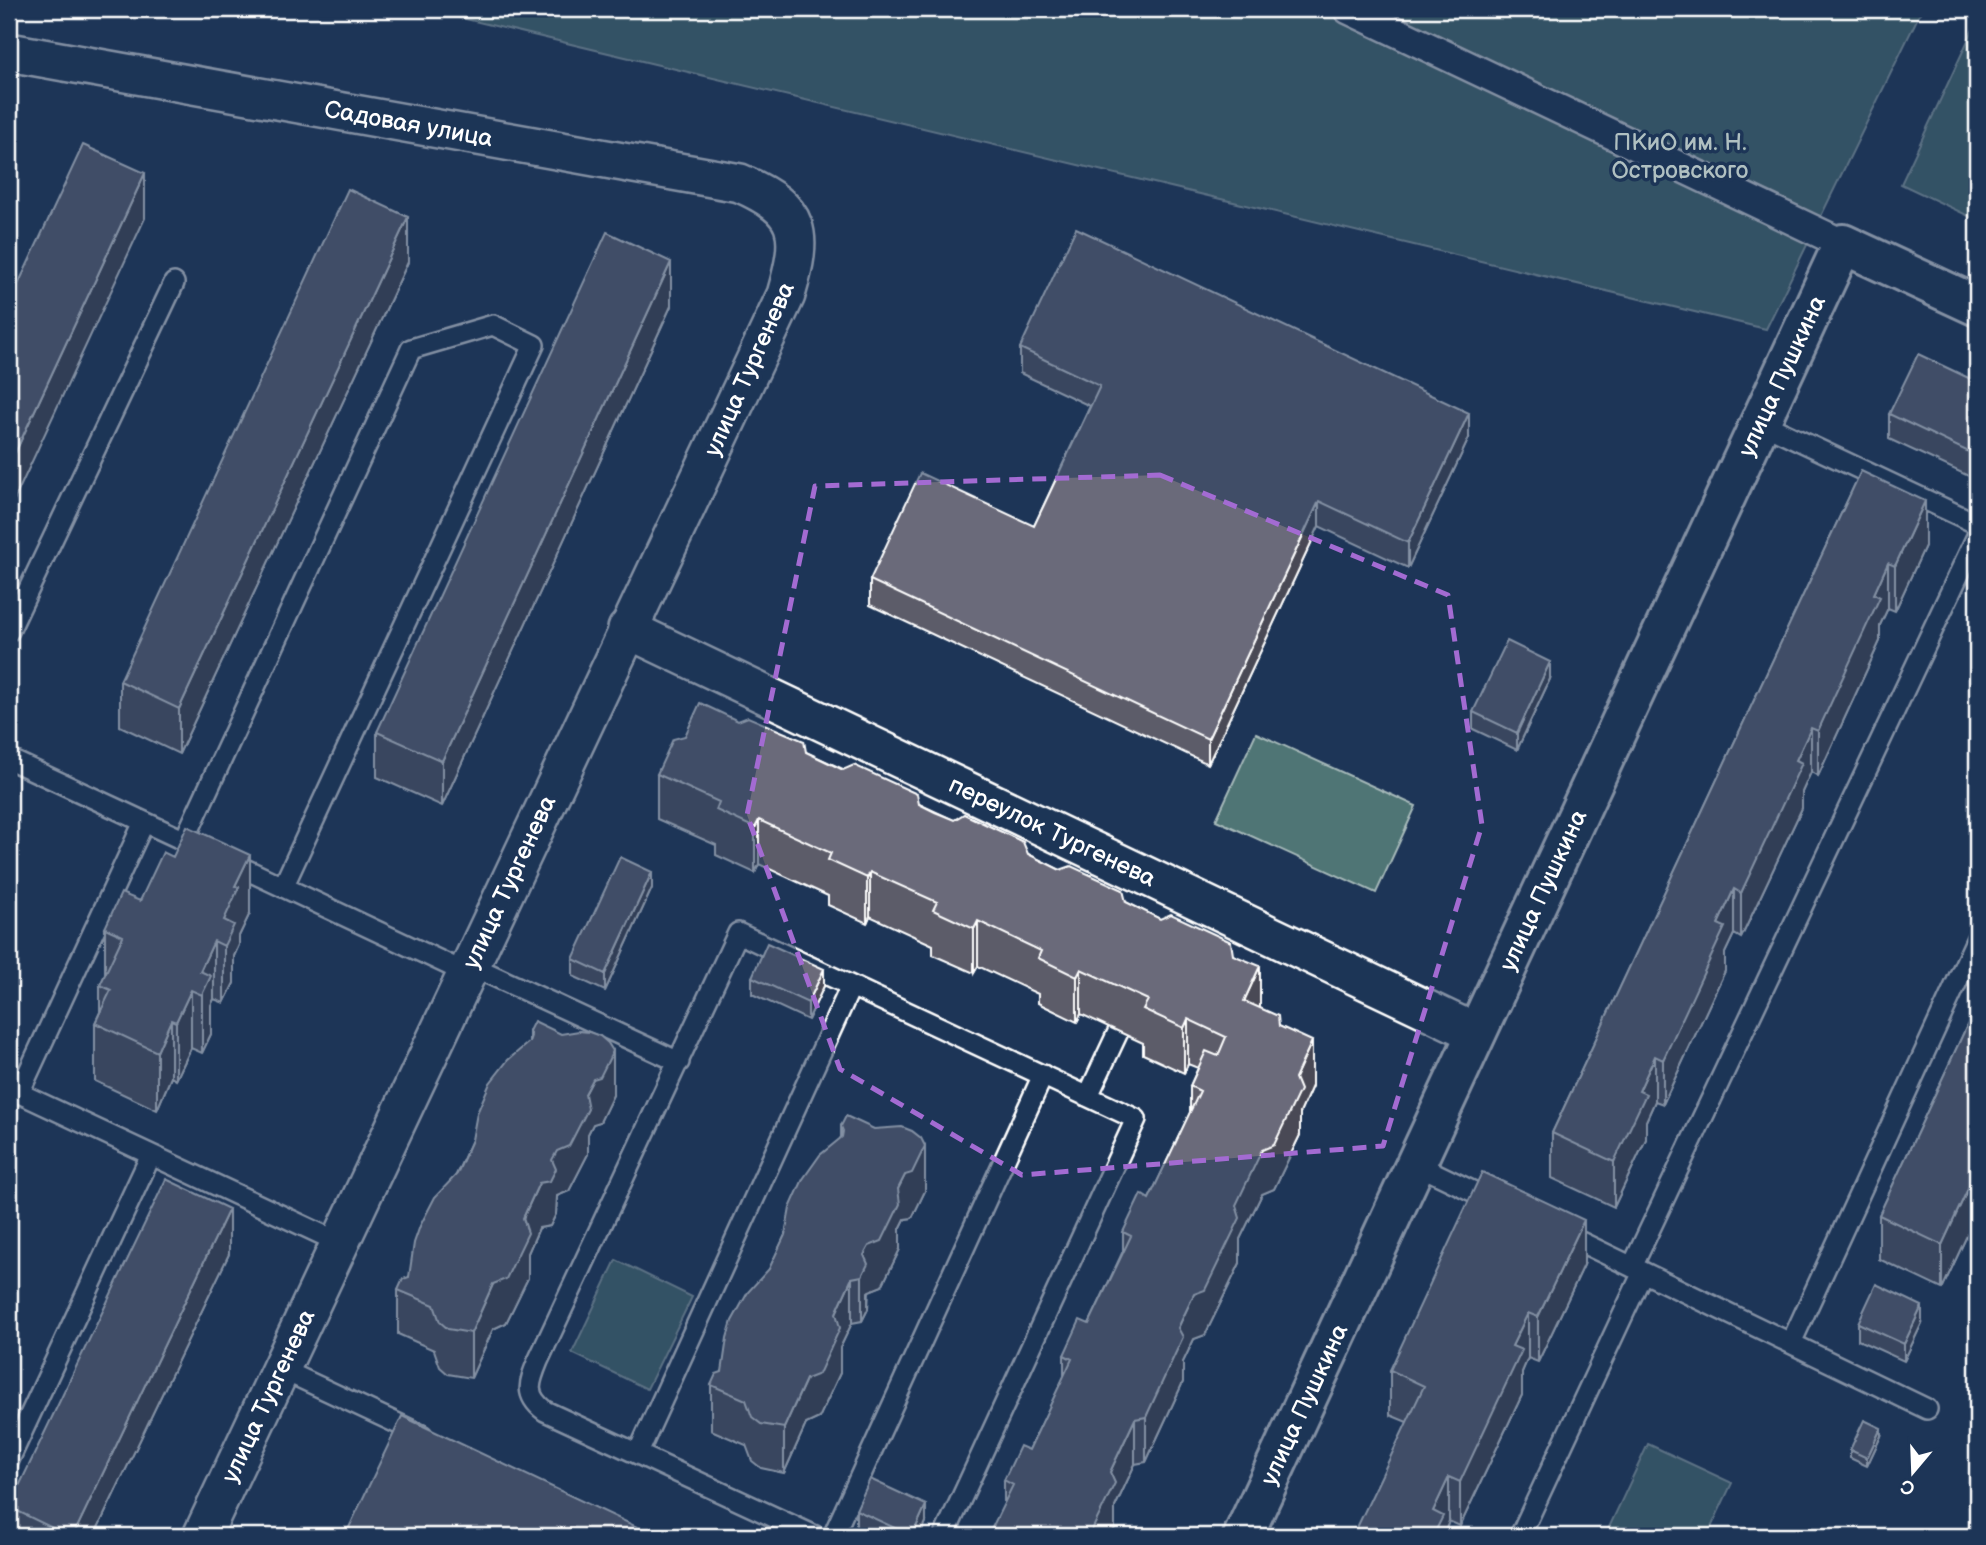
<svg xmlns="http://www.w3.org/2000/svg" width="1986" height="1545" font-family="'Balsamiq Sans',sans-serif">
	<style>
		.green { fill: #4f7475; stroke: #a7baba; stroke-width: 2 }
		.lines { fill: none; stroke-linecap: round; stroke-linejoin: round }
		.service-casing { stroke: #fff; stroke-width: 24 }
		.pedestrian-casing { stroke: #fff; stroke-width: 33 }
		.minor-casing { stroke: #fff; stroke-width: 42 }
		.secondary-casing { stroke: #fff; stroke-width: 44 }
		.service { stroke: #1d3557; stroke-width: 19 }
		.pedestrian { stroke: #1d3557; stroke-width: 28 }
		.minor { stroke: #1d3557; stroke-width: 37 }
		.secondary { stroke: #1d3557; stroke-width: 38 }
		.wall { fill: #5b5b69; stroke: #fff; stroke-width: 2 }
		.shaded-wall { fill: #4a4a55; stroke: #fff; stroke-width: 2 }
		.building { fill: #6a6a7a; stroke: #fff; stroke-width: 2 }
		.marked { fill: none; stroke: #a36bd2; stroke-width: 5; stroke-dasharray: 14 9; stroke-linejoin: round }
		.labels { text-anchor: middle; stroke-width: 7; stroke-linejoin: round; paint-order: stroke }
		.street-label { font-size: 24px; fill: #fff; stroke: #1d3557 }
		.park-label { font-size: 24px; fill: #b0c0c1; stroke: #1d3557 }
	</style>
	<rect width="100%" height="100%" fill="#1d3557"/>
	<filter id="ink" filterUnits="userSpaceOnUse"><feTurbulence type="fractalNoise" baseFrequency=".0143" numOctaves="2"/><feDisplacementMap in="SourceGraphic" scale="14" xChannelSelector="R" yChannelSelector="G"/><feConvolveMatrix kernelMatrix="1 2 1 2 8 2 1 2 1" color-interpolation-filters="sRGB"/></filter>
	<g filter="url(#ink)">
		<!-- green -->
		<path class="green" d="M424 9H1922L1766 329Z
			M1977 21V220L1901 184Z
			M1256 733 1416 806 1376 893 1216 820Z
			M616 1260 692 1297 647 1389 572 1353Z
			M1648 1444 1732 1483 1707 1536H1605Z"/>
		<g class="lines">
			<!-- service casing -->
			<g class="service-casing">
				<path id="service" d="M1760 422 1977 524
					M9 631 174 283
					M9 759 196 846
					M144 822 19 1093 340 1243
					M184 841 411 349 493 325 534 345 283 887
					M226 860 466 973
					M470 965 679 1062
					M1088 1096 1118 1032
					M1416 1164 1497 1203
					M1562 1233 1927 1409
					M1632 1267 1977 536
					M1791 1343 1977 938
					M281 1369 422 1435
					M638 1453 851 986
					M9 1460 151 1155
					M815 1536 545 1411C524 1395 529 1383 538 1361L738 933 1136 1119 944 1536
					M833 1536 1043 1075
					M1520 1536 1643 1272"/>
			</g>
			<!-- pedestrian casing -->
			<g class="pedestrian-casing">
				<path id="pedestrian" d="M1348 9 1843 244"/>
			</g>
			<!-- minor casing -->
			<g class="minor-casing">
				<g id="minor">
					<path id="s1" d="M9 52 740 183C802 210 804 232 786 295L202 1536"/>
					<path id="s2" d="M627 629 1476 1033"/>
				</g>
			</g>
			<!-- secondary casing -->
			<g class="secondary-casing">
				<g id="secondary">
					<path id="s3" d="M1243 1536 1843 244 1977 306"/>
				</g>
			</g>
			<!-- service -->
			<use href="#service" class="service"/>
			<!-- pedestrian -->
			<use href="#pedestrian" class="pedestrian"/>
			<!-- minor -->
			<use href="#minor" class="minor"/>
			<!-- secondary -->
			<use href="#secondary" class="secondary"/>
		</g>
		<!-- wall -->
		<path class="wall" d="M408 262 179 754 120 726V681Z
			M671 306 442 806 377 777V732Z
			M1020 348 1469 438 1408 568 1319 526 1208 764 870 605V580L1034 526 1090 406 1020 373Z
			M1977 382V480L1889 439V414Z
			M1861 471 1925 546 1895 611 1888 608 1880 625V641L1818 776 1811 772 1802 792V808L1741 938 1734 934 1725 953V971L1663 1104 1655 1101 1646 1121V1139L1614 1207 1552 1178V1133Z
			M1550 679 1517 750 1473 729V712Z
			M806 752 1028 854 1233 955 1260 1008 1279 1026 1312 1086 1300 1113V1135L1274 1189 1262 1194 1240 1239V1263L1205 1335 1194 1339 1183 1362V1382L1146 1462 1135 1464 1115 1507V1528L1004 1503V1480L1029 1450 1064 1377V1355L1089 1324 1123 1251V1232L1149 1199 1190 1113V1086L1198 1068 1188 1064 1184 1073 1143 1054V1043L1081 1014 1077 1022 1038 1003V994L978 966 974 973 933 955V945L870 916 867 923 828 905V896L759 864 755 873 716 855V845L657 819V774Z
			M173 857 250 913 239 936V945L234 956V983L224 1003 214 999 211 1005V1034L202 1053 191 1048 176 1080 171 1077 157 1110 95 1081V1023L100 1012V985L105 975V928L140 901Z
			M652 888 605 991 573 976V959Z
			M752 977 824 986 808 1020 752 994Z
			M1977 1004V1214L1942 1289 1879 1259V1215Z
			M529 1031 613 1095 600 1122 593 1124 588 1134V1154L569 1191 557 1196 556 1214 550 1226 539 1228 528 1253V1278L506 1323 493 1329 471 1378 448 1374 440 1367 434 1350 398 1334V1290L409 1277 472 1140 529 1042Z
			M841 1126 925 1191 912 1218 905 1219 900 1229V1249L882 1286 869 1291 868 1309 862 1321 852 1323 840 1348V1373L819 1418 806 1424 784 1473 761 1468 752 1461 746 1445 711 1430V1385L722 1372 785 1235 841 1137Z
			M229 1254 94 1536H9V1507Z
			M1584 1265 1538 1362 1528 1358 1522 1372V1395L1460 1526 1449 1521 1443 1536 1407 1422 1390 1415V1370Z
			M1858 1323H1922L1904 1361 1858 1340Z
			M1881 1436 1867 1466 1850 1458V1450Z
			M856 1510 926 1522 920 1536H875L856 1527Z"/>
		<!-- shaded-wall -->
		<path class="shaded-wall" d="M145 173V218L9 511V466Z
			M408 217V262L179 754V709Z
			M671 262V306L442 806V761Z
			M1469 413V438L1408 568V543Z
			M1319 501V526L1208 764V739Z
			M1925 501V546L1895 611V566Z
			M1888 563V608L1880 625V641L1818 776V731L1874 594Z
			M1550 662V679L1517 750V733Z
			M1811 728V772L1802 792V808L1741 938V893L1796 760Z
			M759 820V864L755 873V828Z
			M250 855V913L239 936V945L234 956V983L224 1003V920L235 886Z
			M652 872V888L605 991V974Z
			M870 872V916L867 923V878Z
			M1734 889V934L1725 953V971L1663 1104V1060L1718 924Z
			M978 921V966L974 973V929Z
			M214 941V999L211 1005V1034L202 1053V995L200 971Z
			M1260 966V1011L1244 1001Z
			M824 969V986L808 1020V1003Z
			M1081 969V1014L1077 1022V977Z
			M191 990V1048L176 1080V1022Z
			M1188 1019V1064L1184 1073V1028Z
			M171 1020V1077L157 1110V1052Z
			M1312 1041V1086L1300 1113V1135L1274 1189 1262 1194 1240 1239V1263L1205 1335 1194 1339 1183 1362V1382L1146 1462V1417L1178 1328Z
			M613 1051V1095L600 1122 593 1124 588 1134V1154L569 1191 557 1196 556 1214 550 1226 539 1228 528 1253V1278L506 1323 493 1329 471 1378V1333L539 1183 593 1079Z
			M1655 1056V1101L1646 1121V1139L1614 1207V1162L1639 1091Z
			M925 1146V1191L912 1218 905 1219 900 1229V1249L882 1286 869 1291 868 1292V1309L862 1321V1276L864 1255 905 1175Z
			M1977 1169V1214L1942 1289V1245Z
			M229 1209V1254L94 1536H73Z
			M1584 1220V1265L1538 1362V1317Z
			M852 1278V1323L840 1348V1373L819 1418 806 1424 784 1473V1428Z
			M1922 1306V1323L1904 1361V1344Z
			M1528 1313V1358L1522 1372V1395L1460 1526V1482L1512 1346Z
			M1135 1419V1464L1115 1507V1528L1110 1536H1089L1110 1472Z
			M1881 1428V1436L1867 1466V1458Z
			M1449 1477V1521L1443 1536H1433V1511Z
			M926 1505V1522L920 1536H912Z"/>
		<!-- building -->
		<path class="building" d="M83 145 145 173 9 466V304Z
			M348 189 408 217 179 709 120 681Z
			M1076 228 1469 413 1408 543 1319 501 1208 739 870 580 920 473 1034 526 1100 386 1020 348Z
			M607 232 671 262 442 761 377 732Z
			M1918 354 1977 382V456L1889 414Z
			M1861 471 1925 501 1895 566 1888 563 1874 594 1880 597 1818 731 1811 728 1796 760 1802 763 1741 893 1734 889 1718 924 1725 927 1663 1060 1655 1056 1639 1091 1646 1094 1614 1162 1552 1133Z
			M1507 641 1550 662 1517 733 1473 712Z
			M700 703 738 721 748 717 804 741 806 752 827 762 843 770 854 765 917 794 919 804 935 812 954 820 964 814 1023 842 1028 854 1060 870 1071 866 1123 890 1126 902 1160 919 1171 914 1231 942 1233 955 1260 966 1244 1001 1278 1016 1279 1026 1312 1041 1295 1078 1300 1090 1274 1145 1262 1150 1236 1205 1240 1218 1205 1290 1194 1294 1178 1328 1183 1337 1146 1417 1135 1419 1126 1438 1110 1472 1115 1483 1089 1536H988L1013 1485 1004 1480 1020 1446 1029 1450 1072 1359 1064 1355 1080 1320 1089 1324 1131 1236 1123 1232 1141 1194 1149 1199 1200 1091 1190 1086 1206 1051 1218 1056 1226 1037 1188 1019 1184 1028 1143 1009 1148 1000 1081 969 1077 977 1038 958 1041 951 978 921 974 929 933 910 937 902 870 872 867 878 828 860 831 853 759 820 755 828 716 810 719 802 657 774 673 739 685 736Z
			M187 826 250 855 235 886 239 887 224 920 234 925 224 946 214 941 200 971 211 976 202 995 191 990 176 1022 171 1020 157 1052 95 1023 111 990 100 985 123 936 105 928 121 893 140 901 163 852 173 857Z
			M620 857 652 872 605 974 573 959Z
			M767 943 824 969 808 1003 752 977Z
			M1977 1004V1169L1942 1245 1879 1215Z
			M534 1021 561 1034 579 1031 589 1032 600 1036 608 1043 613 1051 600 1077 593 1079 585 1094 588 1109 569 1146 557 1151 552 1160 556 1169 550 1181 539 1183 523 1218 528 1233 506 1279 493 1284 471 1333 448 1329 440 1322 434 1305 398 1290 403 1279 409 1277 414 1243 420 1226 435 1197 457 1174 472 1140 477 1113 490 1083 508 1060 529 1042 531 1036 529 1031Z
			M846 1116 874 1129 902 1127 912 1131 921 1138 925 1146 912 1173 905 1175 898 1189 900 1204 882 1241 869 1246 864 1255 868 1264 862 1276 852 1278 836 1313 840 1328 819 1374 806 1379 784 1428 761 1424 752 1417 746 1400 711 1385 716 1374 722 1372 727 1338 732 1321 748 1292 769 1269 785 1235 790 1208 803 1179 820 1155 842 1137 843 1131 841 1126Z
			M1482 1172 1584 1220 1538 1317 1528 1313 1512 1346 1522 1350 1460 1482 1449 1477 1433 1511 1443 1516 1433 1536H1353L1424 1386 1390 1370Z
			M166 1179 229 1209 73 1536H69L9 1507Z
			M1876 1284 1922 1306 1904 1344 1858 1323Z
			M402 1416 656 1536H345Z
			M1864 1420 1881 1428 1867 1458 1850 1450Z
			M870 1479 926 1505 912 1536 856 1510Z"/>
	</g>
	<!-- marked area -->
	<path d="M0 0H1986V1545H0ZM1160 475 1448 595 1482 825 1383 1146 1022 1175 840 1069 747 815 815 486Z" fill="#1d3557" fill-opacity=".55" fill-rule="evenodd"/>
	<path class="marked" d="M1160 475 1448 595 1482 825 1383 1146 1022 1175 840 1069 747 815 815 486Z"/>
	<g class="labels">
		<!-- street labels -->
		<g class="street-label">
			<text dy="8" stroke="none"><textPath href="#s1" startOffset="406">Садовая улица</textPath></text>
			<text transform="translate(749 369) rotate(-66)" y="8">улица Тургенева</text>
			<text dy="8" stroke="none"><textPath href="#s3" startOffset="1279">улица Пушкина</textPath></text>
			<text dy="8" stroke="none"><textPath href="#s2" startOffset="471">переулок Тургенева</textPath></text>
			<text transform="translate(509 882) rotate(-65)" y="8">улица Тургенева</text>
			<text dy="8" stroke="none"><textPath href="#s3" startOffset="712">улица Пушкина</textPath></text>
			<text transform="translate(268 1396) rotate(-65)" y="8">улица Тургенева</text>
			<text dy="8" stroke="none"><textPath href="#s3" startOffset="145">улица Пушкина</textPath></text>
		</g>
		<!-- park labels -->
		<g class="park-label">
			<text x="1680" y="150">ПКиО им. Н.<tspan x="1680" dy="28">Островского</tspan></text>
		</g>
	</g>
	<!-- margin -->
	<rect width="1986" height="1545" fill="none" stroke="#1d3557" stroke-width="35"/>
	<rect x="18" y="18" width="1951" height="1510" fill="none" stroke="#fff" stroke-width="2.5" filter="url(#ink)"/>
	<!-- north arrow -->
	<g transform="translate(1913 1472) rotate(199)" stroke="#1d3557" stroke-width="5" paint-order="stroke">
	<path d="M0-5L12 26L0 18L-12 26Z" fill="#ffffff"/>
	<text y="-10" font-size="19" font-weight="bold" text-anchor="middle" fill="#ffffff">С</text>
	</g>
</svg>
